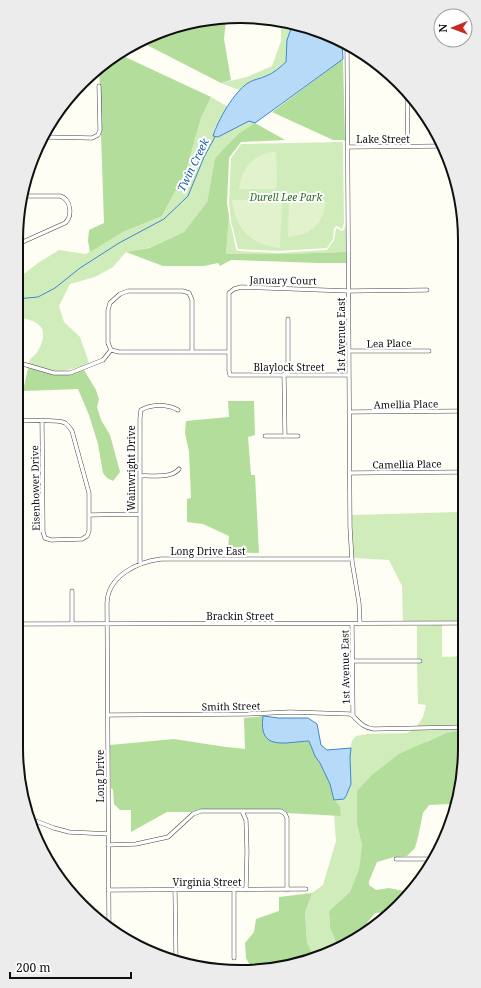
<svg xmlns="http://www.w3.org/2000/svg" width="481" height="988" font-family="'Noto Serif',serif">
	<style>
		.green { fill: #d0ecbb }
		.forest { fill: #b2dd9a }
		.pitch { fill: #e2f2cd }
		.water { fill: #b7daf8; stroke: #3b88d1 }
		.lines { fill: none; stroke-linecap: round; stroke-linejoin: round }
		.stream { stroke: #3b88d1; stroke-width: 1 }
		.street-casing { stroke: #434343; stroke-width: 4.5 }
		.secondary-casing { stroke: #323232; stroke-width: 6 }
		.street { stroke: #fff; stroke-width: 3.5 }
		.secondary { stroke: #fffdaf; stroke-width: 5 }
		.labels { text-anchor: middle; stroke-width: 4; stroke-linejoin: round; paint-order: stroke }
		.street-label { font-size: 10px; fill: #101010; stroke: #fff }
		.park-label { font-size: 10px; font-style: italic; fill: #266b1d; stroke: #fff }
		.water-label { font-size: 11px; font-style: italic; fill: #145aa7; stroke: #fff }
		.rim { fill: none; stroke: #101010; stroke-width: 2 }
	</style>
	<rect width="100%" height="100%" fill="#fffef4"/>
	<!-- green -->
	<path class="green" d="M281 24 292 26 287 40 286 62 277 71 266 76 250 82 239 90 221 83 247 77 272 66 281 41Z
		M211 97 228 107 215 128 213 136 218 137 249 121 255 123 238 134 215 158 207 202 184 232 148 248 126 252 113 267 95 277 70 284 59 306 64 322 80 337 89 363C61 374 57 372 29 364L30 359C39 354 48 334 40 326 35 320 23 318 16 317V280L38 263 59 250 86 254 123 232 162 216 186 171 201 118Z
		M343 142 344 223 342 229 337 226 334 228 333 239 327 248 278 251 238 249 231 221 229 203 231 158 241 144Z
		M229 216 236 249 238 251 278 253 327 250 334 240 336 229 337 228 341 231 344 230 346 225V252L281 254H226Z
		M458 512 457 531 459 533 464 534V576L460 570 457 621 403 622 402 586 389 560 354 558 352 515Z
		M442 625V657L465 656V725L417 726 423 717 426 705 418 704 417 663 422 662V659H417V626Z
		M465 729 446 733 427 741 357 824 362 845 359 869 350 892 329 911 330 928 339 949 314 957 307 943 305 913 312 893 323 885 336 841 334 815 341 816 340 806 334 800C337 799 340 800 343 799 355 794 347 753 352 741 353 739 355 738 356 736L368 734 407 733 412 730Z"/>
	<!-- forest -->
	<path class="forest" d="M218 20H226L224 39 231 80 221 83 141 42 155 33Z
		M121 55 211 97 201 118 186 171 162 216 123 232 90 252 88 241 89 230 104 223 101 134 102 129 99 70Z
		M343 59 345 141 343 140H333L272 112Z
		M255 123 285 140 241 142 229 158 227 203 229 216 226 254H281L346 252V263H319L231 260 220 266 218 263 204 266H163L126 252 149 248 184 232 207 202 215 158 238 134Z
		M28 368C51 374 60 378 84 370L96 390 99 399 97 407 101 420 110 435 120 472 113 481 107 478 103 473 98 444 89 415 78 389 23 391Z
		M228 401H254L255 435 248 437 251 475H255L259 553 228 552 229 536 203 524 187 522V499L191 498 189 452 185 433 186 421 229 417Z
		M263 716C258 751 285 742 309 741L315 756 320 763 330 784 334 800 340 806 341 816 287 813 284 810 279 809H201L192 812H167L131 832V810H120L114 804 113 790 111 788 110 745 174 739 226 747 245 749 244 718Z
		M465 729V748L454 803 449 804 429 805 423 813 418 837 415 848 407 856 394 857 377 862 369 881V885L376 890 389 888 409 892C397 909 397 912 375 913L367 923 368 929 339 949 330 928 329 911 350 892 359 869 362 845 357 824V791L372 775 399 754 446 733Z
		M312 893 305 913 307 943 314 957 270 970 252 969 246 958 245 943 254 932 256 919 279 911V897Z"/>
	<!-- pitch -->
	<path class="pitch" d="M270 152H276L277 186 275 189H239C242 168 250 158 270 152Z
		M291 199 326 201C323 224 312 235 288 237L289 202Z
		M232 200H279L282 202 280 248C251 245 235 229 232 200Z"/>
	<!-- water -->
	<path class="water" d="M292 26 327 33 342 42 343 59 255 123 249 121 218 137 213 136C218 120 234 92 248 83 254 79 260 79 266 76 274 73 279 68 286 62L287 40Z
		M263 716 279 718H308L317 724 321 745 327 750 351 748 350 757 351 784 346 796 344 799 334 800 330 784 320 763 315 756 309 741C285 742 258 752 263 716Z"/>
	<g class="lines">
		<!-- stream -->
		<path class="stream" d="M16 299 38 297 55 288 80 268 119 243 164 219 188 196 204 157 215 137"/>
		<!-- street casing -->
		<g class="street-casing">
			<path id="street" d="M347 45 350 527 352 561 359 603 360 624
				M407 92 408 146
				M45 137 92 138 98 135 100 130 99 86
				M348 147 443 146
				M16 245 65 223C73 216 71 199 60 196H25
				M349 351H429
				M192 352V300L189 293 183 291H128L120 294 110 303 108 310V343L111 350 119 352H229
				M16 362 54 373H70L103 360 111 350
				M284 374 285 436
				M288 374V319
				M349 375H230L229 371V293L234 289 241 287 349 291 427 290
				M349 412 464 411
				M16 421C26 421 58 419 65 423 68 425 70 428 72 431L89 493V531L87 536 82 539 51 540 45 538 43 532 42 421
				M265 436H298
				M350 473 464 472
				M140 476C152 475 171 479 179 469
				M89 515 139 514
				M140 564V418L141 410C151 404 168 404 178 410
				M17 591V624
				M72 591V624
				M16 624 465 623
				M352 624 353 716C360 723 364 728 374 729L465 727
				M353 661H420
				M108 715 248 714 290 712 350 714 353 716
				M242 811 246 820 247 851 246 890
				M28 818 54 828 69 832 109 834
				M108 845 136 844 168 837 193 814 201 811H281L285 814 287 818V890
				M396 859H431
				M108 890 306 889
				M175 890 176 958
				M99 919 109 923
				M109 928 107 603C108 576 137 562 161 559H351
				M234 958V890"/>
		</g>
		<!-- secondary casing -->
		<g class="secondary-casing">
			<path id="secondary" d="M228 18H253"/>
		</g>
		<!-- street -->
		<use href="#street" class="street"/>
		<!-- secondary -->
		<use href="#secondary" class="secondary"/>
	</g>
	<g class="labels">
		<!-- street labels -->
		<g class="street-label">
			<text x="383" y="143">Lake Street</text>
			<text transform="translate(283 280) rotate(1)" y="4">January Court</text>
			<text transform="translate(341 335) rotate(-90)" y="4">1st Avenue East</text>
			<text transform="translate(389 343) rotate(-1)" y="4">Lea Place</text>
			<text x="289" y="371">Blaylock Street</text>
			<text transform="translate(406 404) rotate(-1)" y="4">Amellia Place</text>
			<text transform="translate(407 464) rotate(-1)" y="4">Camellia Place</text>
			<text transform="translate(131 468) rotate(-90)" y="4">Wainwright Drive</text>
			<text transform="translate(35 488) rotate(-91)" y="4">Eisenhower Drive</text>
			<text x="208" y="555">Long Drive East</text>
			<text x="240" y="620">Brackin Street</text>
			<text transform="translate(345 667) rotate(-91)" y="4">1st Avenue East</text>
			<text transform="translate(231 706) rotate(-1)" y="4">Smith Street</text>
			<text transform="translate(100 776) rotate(-90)" y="4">Long Drive</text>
			<text x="207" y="886">Virginia Street</text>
		</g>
		<!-- park labels -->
		<g class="park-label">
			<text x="286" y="201">Durell Lee Park</text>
		</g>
		<!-- water labels -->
		<g class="water-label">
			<text transform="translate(193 165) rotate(-64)" y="4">Twin Creek</text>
		</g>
	</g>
	<!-- crop -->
	<path d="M0 0H481V988H0ZM240 23H241A217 217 0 0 1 458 240V748A217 217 0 0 1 241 965H240A217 217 0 0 1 23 748V240A217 217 0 0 1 240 23Z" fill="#ececec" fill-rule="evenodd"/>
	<path class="rim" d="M240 23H241A217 217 0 0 1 458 240V748A217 217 0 0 1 241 965H240A217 217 0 0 1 23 748V240A217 217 0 0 1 240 23Z"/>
	<!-- north arrow -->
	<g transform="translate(453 28) rotate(269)"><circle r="19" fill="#ffffff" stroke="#9f9f9f"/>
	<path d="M0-3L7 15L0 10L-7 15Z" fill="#c62a23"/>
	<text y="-6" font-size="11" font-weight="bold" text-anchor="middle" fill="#101010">N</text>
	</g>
	<!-- scale -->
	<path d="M10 972v6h121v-6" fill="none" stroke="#101010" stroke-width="2"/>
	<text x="16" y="972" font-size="12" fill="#101010" stroke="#ffffff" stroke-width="3" paint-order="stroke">200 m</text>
</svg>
